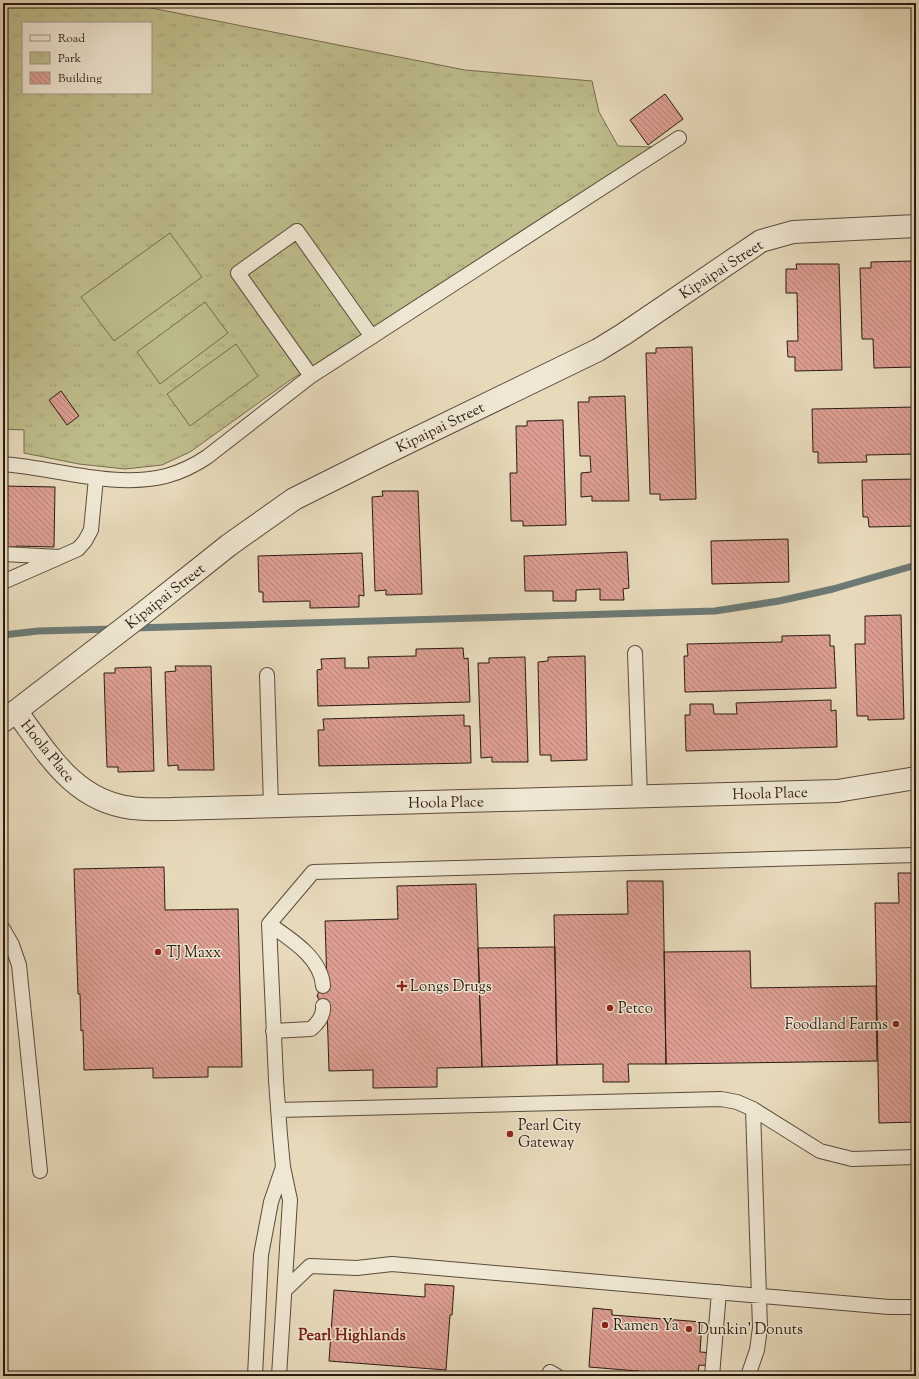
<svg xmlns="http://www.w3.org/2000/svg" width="919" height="1379" font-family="'Sorts Mill Goudy',serif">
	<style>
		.park { fill: url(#park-tufts); stroke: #746c4e; fill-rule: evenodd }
		.pitch { fill: #bebd8b; stroke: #746c4e }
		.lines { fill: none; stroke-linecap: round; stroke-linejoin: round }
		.stream { stroke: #6c7a75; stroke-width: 7 }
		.building { fill: url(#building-back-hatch); stroke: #2b1b12 }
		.lane-casing { stroke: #5a4b3c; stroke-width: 16 }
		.street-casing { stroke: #5a4b3c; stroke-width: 24 }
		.lane { stroke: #efe7d3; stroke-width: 14 }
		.street { stroke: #efe7d3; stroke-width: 22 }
		.poi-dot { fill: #8f2418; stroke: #efe7d3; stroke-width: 1.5 }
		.labels { text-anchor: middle; stroke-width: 3; stroke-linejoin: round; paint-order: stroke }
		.street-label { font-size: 15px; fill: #2b1b12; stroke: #efe7d3 }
		.poi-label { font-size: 15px; fill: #2b1b12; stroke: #efe7d3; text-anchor: start }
		.neighbourhood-label { font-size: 16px; font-weight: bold; fill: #7a1f14; stroke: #efe7d3 }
	</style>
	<defs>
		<pattern id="park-tufts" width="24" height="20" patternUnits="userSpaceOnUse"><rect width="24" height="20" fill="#bebd8b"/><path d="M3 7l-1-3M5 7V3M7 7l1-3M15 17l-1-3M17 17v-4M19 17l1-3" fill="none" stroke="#a3a277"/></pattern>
		<pattern id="building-back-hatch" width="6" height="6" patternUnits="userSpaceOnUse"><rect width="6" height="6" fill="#dc9e92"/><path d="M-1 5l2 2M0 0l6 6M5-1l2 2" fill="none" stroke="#b38076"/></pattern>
	</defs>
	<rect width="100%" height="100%" fill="#e7dabb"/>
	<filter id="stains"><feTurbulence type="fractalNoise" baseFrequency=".005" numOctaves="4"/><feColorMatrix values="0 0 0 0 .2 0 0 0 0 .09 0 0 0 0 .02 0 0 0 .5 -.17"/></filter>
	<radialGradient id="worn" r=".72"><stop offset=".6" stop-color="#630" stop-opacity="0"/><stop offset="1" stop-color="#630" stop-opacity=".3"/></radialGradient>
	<!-- park -->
	<path class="park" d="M3 3H126L465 70 592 81 599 112 618 146 654 147 289 381 190 452 162 465 125 469 79 464 24 453V430L3 429ZM23 23H151V93H23Z"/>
	<!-- pitch -->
	<path class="pitch" d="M170 233 202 277 114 341 81 297Z
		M205 302 228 333 160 384 137 352Z
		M236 344 258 376 190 426 167 394Z"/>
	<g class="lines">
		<!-- stream -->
		<path class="stream" d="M134 628 715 611 779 601 833 589 916 565
			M3 635 38 631 114 629"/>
	</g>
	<!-- building -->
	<path class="building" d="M665 94 683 119 648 145 630 120Z
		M914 261 916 367 874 368 873 339H862L860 268H871V262Z
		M796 264H839L842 370 795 371V357H788L787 341H798L797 293H786V269H797Z
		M692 347 696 499 660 500V494H650L646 353H656V348Z
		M61 391 79 416 67 425 49 400Z
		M625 396 629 501H592V496L581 497V473L591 472 590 456H580L578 402H589V397Z
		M916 407V454L866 455 867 462 818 463V452H813L812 409Z
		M563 420 566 525 523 526V521H511L510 473H517L516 426H527V421Z
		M916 479V526L869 527 868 517H863L862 480Z
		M3 486 55 487 54 547 17 546V547H3Z
		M382 491H418L422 594 386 595V590L375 591 372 497 383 496Z
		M788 539 789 582 712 584 711 541Z
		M627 552 629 588 623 589 624 600H600V589L576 590V601H553V591H525L524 556Z
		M362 553 364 596 359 595V607L310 608V601L263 602V592H259L258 556Z
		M901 615 904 719 868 720V716H857L855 644H865V616Z
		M913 619H916V714Z
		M830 635V646H834L836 688 685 692 684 656H688L687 644 782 642V636Z
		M463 648 464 659 468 658 470 702 318 706 317 670 322 669 321 659 345 658V668H369L368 657 416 656V649Z
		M585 656 587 760 551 761V755H540L538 662 548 661V657Z
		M525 657 528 762H492V757L481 758 478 663H489V658Z
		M175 666H211L214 770H178V765L168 766 165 672 176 671Z
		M151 667 154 771 118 772V767H107L104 673H115V668Z
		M831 700V711L836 710 837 747 686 751 685 715H690V704H713L714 714H737L736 703Z
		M464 715V726H470L471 763 319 766 318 730H324L323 719Z
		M164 867 165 910 238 909 242 1067H208V1077L153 1078V1068L84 1070 83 1030 81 1031 80 994H78L74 869Z
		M898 873H916V1122L879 1123 875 903H899Z
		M627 881H663L666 1064H628L629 1082H603V1064L557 1065 554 915 628 914Z
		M476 884 482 1067 437 1068V1087L373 1088V1070L329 1071 327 1007 321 1004 317 996 319 991 327 985 325 921 398 919 397 886Z
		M555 947 557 1065 482 1067 478 948Z
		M750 951 751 988 876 986 877 1061 666 1064 664 952Z
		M425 1284 454 1286 452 1315H450L446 1370 329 1361 334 1290 425 1297Z
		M593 1308 612 1310V1315L702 1322 700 1352 714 1353 713 1366 699 1365 698 1376 589 1367Z"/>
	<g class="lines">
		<!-- lane casing -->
		<g class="lane-casing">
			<path id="lane" d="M311 376 238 273 297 231 372 337
				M3 464C56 468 113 489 166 476 181 472 195 465 207 457L311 376 679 138
				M3 554 60 557 78 549 85 541 91 530 96 478
				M3 582 58 558
				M635 653 640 797
				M267 675 271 806
				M269 924C290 939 321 957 323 986
				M3 929 12 945 19 965 40 1171
				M273 1031 311 1029C318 1023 324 1016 323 1006
				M278 1110 721 1099 737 1102 753 1109 820 1151 852 1159 916 1157
				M285 1290 310 1266 357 1268 392 1264 889 1307H916
				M550 1372 557 1376
				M255 1376 261 1255 271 1202 283 1167
				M279 1376 290 1200 283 1167 280 1135 276 1080 269 924 313 872 916 855
				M712 1376 719 1292
				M748 1376 757 1350 760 1328 753 1109"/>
		</g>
		<!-- street casing -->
		<g class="street-casing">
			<path id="street" d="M16 711C48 754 74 801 132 808 145 810 159 809 172 809L837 791 916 778
				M3 721 141 615 229 545 294 499 380 456 598 350 624 334 761 241 793 232 916 226"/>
		</g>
		<!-- lane -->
		<use href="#lane" class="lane"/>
		<!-- street -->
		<use href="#street" class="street"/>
	</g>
	<!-- markers -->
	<g class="poi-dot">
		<circle cx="158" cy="952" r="4"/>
		<path d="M400 980h4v4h4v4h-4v4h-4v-4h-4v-4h4z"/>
		<circle cx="610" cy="1008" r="4"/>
		<circle cx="896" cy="1024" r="4"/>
		<circle cx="510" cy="1134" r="4"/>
		<circle cx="605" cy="1325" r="4"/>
		<circle cx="689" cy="1329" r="4"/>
	</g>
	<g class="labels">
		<!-- street labels -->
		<g class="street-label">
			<text transform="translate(721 269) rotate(-33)" y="5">Kipaipai Street</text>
			<text transform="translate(440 427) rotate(-26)" y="5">Kipaipai Street</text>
			<text transform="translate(165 596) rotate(-38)" y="5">Kipaipai Street</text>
			<text transform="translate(48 751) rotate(51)" y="5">Hoola Place</text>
			<text transform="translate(770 793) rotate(-2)" y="5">Hoola Place</text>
			<text transform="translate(446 802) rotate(-1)" y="5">Hoola Place</text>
		</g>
		<!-- poi labels -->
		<g class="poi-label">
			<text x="166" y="957">TJ Maxx</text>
			<text x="410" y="991">Longs Drugs</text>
			<text x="618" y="1013">Petco</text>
			<text x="888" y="1029" text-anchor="end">Foodland Farms</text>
			<text x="518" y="1130">Pearl City<tspan x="518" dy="17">Gateway</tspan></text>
			<text x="613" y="1330">Ramen Ya</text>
			<text x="697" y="1334">Dunkin' Donuts</text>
		</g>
		<!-- neighbourhood labels -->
		<g class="neighbourhood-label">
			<text x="352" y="1340">Pearl Highlands</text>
		</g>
	</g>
	<!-- margin -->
	<rect width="919" height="1379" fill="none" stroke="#e7dabb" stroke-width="16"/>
	<rect x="4" y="4" width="911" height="1371" fill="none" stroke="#2b1b12" stroke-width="2"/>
	<rect x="8" y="8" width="903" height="1363" fill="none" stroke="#2b1b12"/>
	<!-- legend -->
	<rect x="22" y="22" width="130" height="72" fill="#efe7d3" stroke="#a19586"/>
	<rect x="30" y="35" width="20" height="6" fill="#efe7d3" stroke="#a19586"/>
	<text x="58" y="42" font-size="12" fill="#2b1b12">Road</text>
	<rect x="30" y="52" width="20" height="12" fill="url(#park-tufts)" stroke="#a19586"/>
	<text x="58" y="62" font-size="12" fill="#2b1b12">Park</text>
	<rect x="30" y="72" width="20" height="12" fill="url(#building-back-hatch)" stroke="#a19586"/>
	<text x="58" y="82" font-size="12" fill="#2b1b12">Building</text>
	<rect width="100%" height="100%" filter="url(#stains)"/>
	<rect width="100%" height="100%" fill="url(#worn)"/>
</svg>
